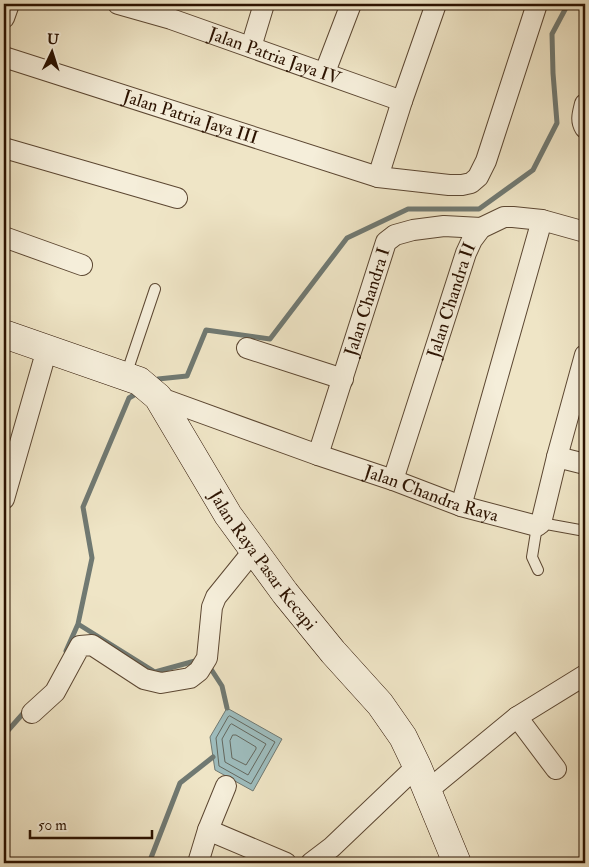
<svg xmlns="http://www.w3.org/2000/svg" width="589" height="867" font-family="'IM FELL Double Pica',serif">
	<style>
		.water { fill: #9ebdbe; stroke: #707972 }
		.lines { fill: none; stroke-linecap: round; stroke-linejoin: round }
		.shore { stroke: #64685f; stroke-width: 1 }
		.stream { stroke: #707972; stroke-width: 5 }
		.lane-casing { stroke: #5c4732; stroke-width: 12 }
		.street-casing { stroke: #5c4732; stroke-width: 22 }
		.secondary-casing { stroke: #2b1200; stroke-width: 29 }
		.lane { stroke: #f5eeda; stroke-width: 10 }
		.street { stroke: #f5eeda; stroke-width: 20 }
		.secondary { stroke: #f5eeda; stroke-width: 28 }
		.labels { text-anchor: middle; stroke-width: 5; stroke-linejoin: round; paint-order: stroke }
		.street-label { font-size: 18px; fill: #2b1200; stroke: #f5eeda }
	</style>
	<rect width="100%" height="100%" fill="#efe5c6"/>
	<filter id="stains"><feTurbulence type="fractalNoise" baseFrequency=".004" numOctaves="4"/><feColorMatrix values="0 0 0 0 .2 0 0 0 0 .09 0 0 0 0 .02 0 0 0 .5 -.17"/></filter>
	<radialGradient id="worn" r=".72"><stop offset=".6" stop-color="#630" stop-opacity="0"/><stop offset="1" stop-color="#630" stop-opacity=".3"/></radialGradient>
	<!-- water -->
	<path class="water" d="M227 708 282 739 253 791 215 770 210 737Z"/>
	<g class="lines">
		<!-- shore -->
		<path class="shore" d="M230 716 275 742 251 784 219 766 216 738 228 717Z
			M232 724 266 744 248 775 225 762 222 739 230 725Z
			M233 735H236L256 747V749L246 765 232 758 230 741Z"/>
		<!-- stream -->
		<path class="stream" d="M152 383 158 379 187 376 206 330 270 339 347 238 408 209H479L533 170 557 123 553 73 552 34 568 4
			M78 624 155 672 195 661 198 662
			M66 651 78 624 92 558 83 507 129 398 139 392
			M209 666 222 686 227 708
			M4 735 27 709
			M149 863 180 783 213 757"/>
		<!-- lane casing -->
		<g class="lane-casing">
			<path id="lane" d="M126 375 155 289
				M541 523 585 531
				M537 526 532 557 538 570"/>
		</g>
		<!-- street casing -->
		<g class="street-casing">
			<g id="street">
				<path id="s1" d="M118 4 171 19 402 101"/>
				<path d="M4 18 9 4"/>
				<path d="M251 47 264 4"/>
				<path id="s2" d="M4 57 378 177 449 185H462L471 183 478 177 486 161 537 4"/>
				<path d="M325 72 351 4"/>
				<path d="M585 104C583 113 580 120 585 128"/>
				<path d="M4 148 177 198"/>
				<path d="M378 177 402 101 436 4"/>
				<path d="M4 237 82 265"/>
				<path d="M247 348 343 379"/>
				<path id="s3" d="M158 397 318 455 393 480 461 506 537 526 541 523 557 457 585 355"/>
				<path id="s4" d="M318 455 386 242 395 235 413 230 444 226 481 228"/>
				<path d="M557 457 585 464"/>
				<path id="s5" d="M393 480 466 253 472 240 481 228 504 217H513L542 220 585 232"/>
				<path d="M4 499 47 349"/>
				<path d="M461 506 542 220"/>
				<path d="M32 713 55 692 80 646 92 645 144 679 161 683 190 678 199 671 207 658 212 607 216 597 254 550"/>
				<path d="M517 717 556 769"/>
				<path d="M427 791 517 717 585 675"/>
				<path d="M208 830 226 786"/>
				<path d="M198 863 208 830 286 863"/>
				<path d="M311 863 332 847 417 766"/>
			</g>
		</g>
		<!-- secondary casing -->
		<g class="secondary-casing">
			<g id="secondary">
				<path id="s6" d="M4 334 139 381 158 397 228 515 285 593 333 652 380 704 403 737 417 766 457 863"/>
			</g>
		</g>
		<!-- lane -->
		<use href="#lane" class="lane"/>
		<!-- street -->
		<use href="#street" class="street"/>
		<!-- secondary -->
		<use href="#secondary" class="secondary"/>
	</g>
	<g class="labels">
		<!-- street labels -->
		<g class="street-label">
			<text dy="6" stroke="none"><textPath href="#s1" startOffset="165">Jalan Patria Jaya IV</textPath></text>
			<text dy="6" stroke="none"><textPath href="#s2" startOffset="196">Jalan Patria Jaya III</textPath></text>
			<text dy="6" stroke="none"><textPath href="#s4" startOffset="161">Jalan Chandra I</textPath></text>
			<text dy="6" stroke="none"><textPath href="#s5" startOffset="189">Jalan Chandra II</textPath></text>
			<text dy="6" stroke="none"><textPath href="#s3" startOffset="290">Jalan Chandra Raya</textPath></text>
			<text dy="6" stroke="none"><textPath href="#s6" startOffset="362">Jalan Raya Pasar Kecapi</textPath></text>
		</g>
	</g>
	<!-- margin -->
	<rect width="589" height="867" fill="none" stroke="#efe5c6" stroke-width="20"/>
	<rect x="5" y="5" width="579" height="857" fill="none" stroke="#2b1200" stroke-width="2.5"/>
	<rect x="10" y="10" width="569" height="847" fill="none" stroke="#2b1200"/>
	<!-- north arrow -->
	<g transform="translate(52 52) rotate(4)" stroke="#f5eeda" stroke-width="4" paint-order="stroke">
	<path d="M0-4L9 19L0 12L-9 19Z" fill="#2b1200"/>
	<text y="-8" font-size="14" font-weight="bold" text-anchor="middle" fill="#2b1200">U</text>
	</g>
	<!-- scale -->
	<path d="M30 830v8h122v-8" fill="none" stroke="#2b1200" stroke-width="2.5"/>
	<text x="38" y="830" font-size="15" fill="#2b1200" stroke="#f5eeda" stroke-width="4" paint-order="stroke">50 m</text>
	<rect width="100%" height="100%" filter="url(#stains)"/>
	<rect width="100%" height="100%" fill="url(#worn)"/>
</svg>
